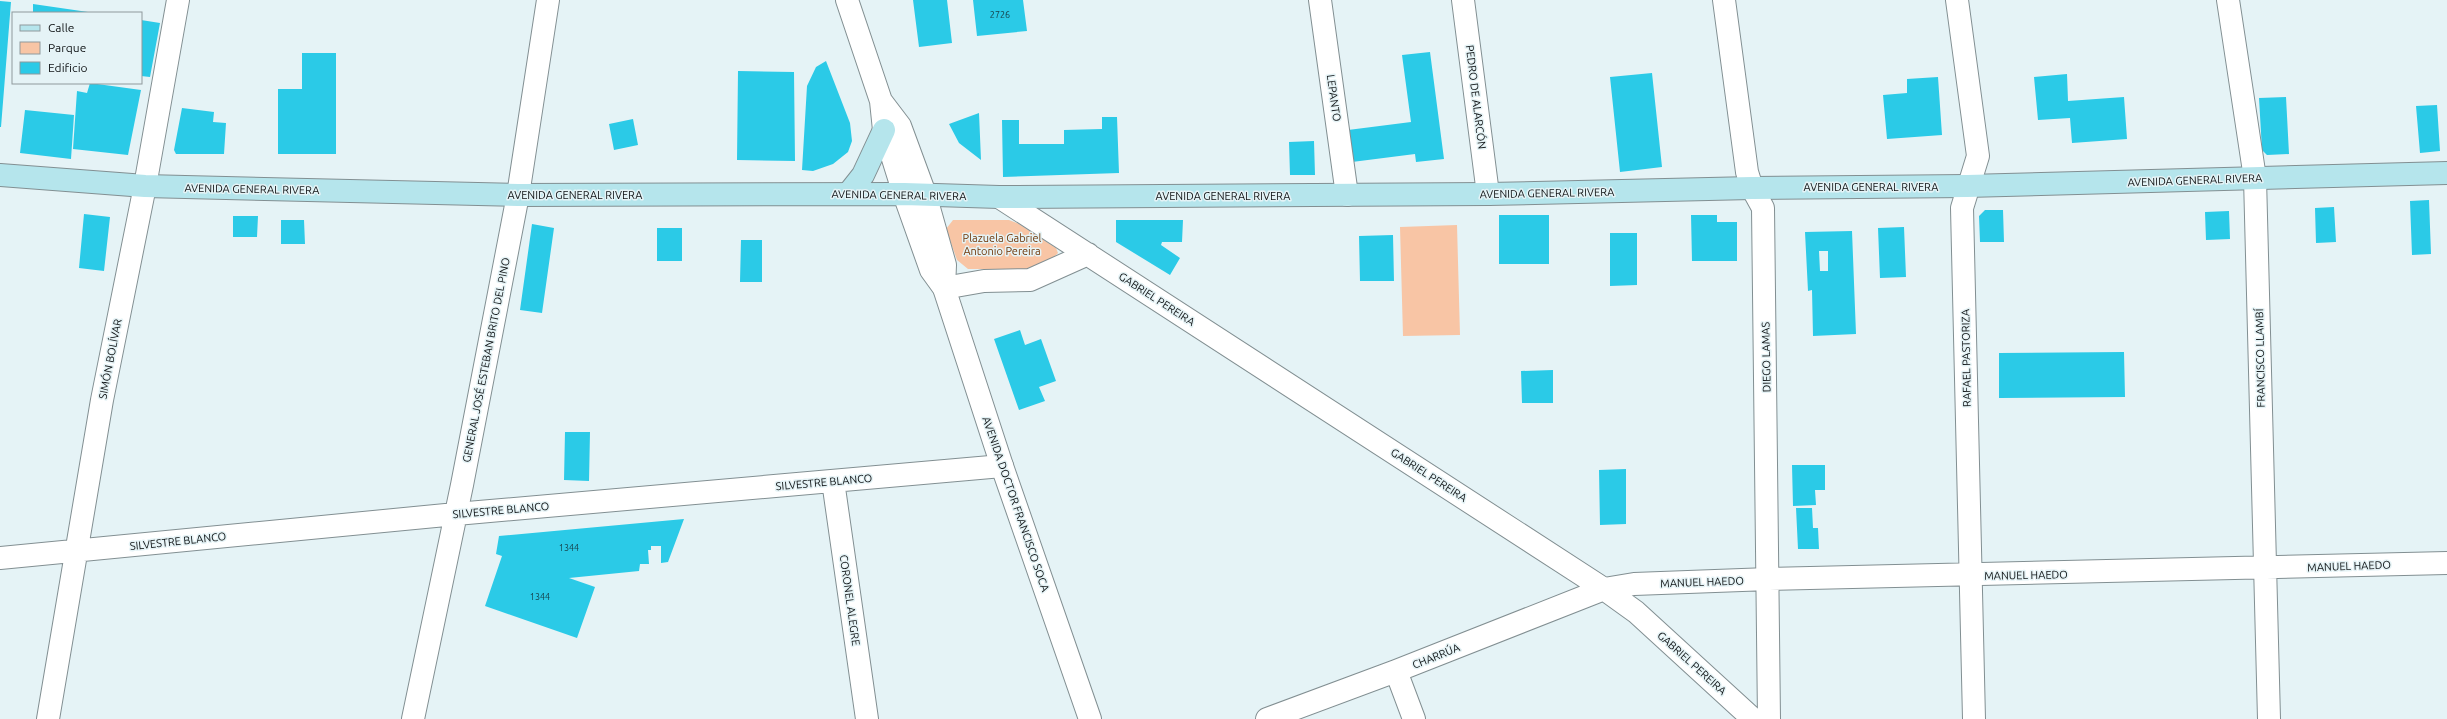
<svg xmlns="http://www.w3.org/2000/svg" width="2447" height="719" font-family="Ubuntu,sans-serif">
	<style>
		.green { fill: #f8c5a5 }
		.building { fill: #2bcae7; fill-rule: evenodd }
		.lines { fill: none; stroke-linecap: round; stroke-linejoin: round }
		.minor-casing { stroke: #828f92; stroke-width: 24 }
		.tertiary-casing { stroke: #828f92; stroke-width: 24 }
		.secondary-casing { stroke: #828f92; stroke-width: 24 }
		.minor { stroke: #fff; stroke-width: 22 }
		.tertiary { stroke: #fff; stroke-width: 22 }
		.secondary { stroke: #b5e5ec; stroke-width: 22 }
		.labels { text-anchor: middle; stroke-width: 3; stroke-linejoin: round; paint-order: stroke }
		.number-label { font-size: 9px; fill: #16414a }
		.street-label { font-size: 11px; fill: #0f1315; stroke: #e5f3f6 }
		.park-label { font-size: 11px; fill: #6f3709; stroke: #e5f3f6 }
	</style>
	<rect width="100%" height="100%" fill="#e5f3f6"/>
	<!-- green -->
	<path class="green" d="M953 220H1009L1019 224 1056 248 1058 253 1047 264 1030 269H968L957 260 946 229Z
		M1457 225 1460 335 1403 336 1400 227Z"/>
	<!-- building -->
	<path class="building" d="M913 0H947L952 43 919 47Z
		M973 0H1023L1027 31 977 36Z
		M0 1 11 2 1 127H0Z
		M33 4 88 12V13H33Z
		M141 20 160 23 150 77 141 76Z
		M1430 52 1444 159 1416 162 1415 154 1352 162 1348 130 1411 122 1402 55Z
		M302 53H336V154H278V89H302Z
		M826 61 850 123 852 141 848 152 833 164 813 171 802 170 807 86 816 67Z
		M738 71 794 72 795 161 737 160Z
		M1652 73 1662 167 1620 172 1610 77Z
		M2067 74 2068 101 2124 97 2127 139 2072 143 2070 118 2038 120 2034 77Z
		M1938 77 1942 135 1887 139 1883 95 1907 93V79Z
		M90 83 141 90 128 155 73 149 77 91 87 93Z
		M2286 97 2289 154 2267 155 2262 150 2259 98Z
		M2437 105 2440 151 2420 153 2416 106Z
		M182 108 214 112 213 122 226 123 224 154H176L174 150Z
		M25 110 74 115 71 159 20 153Z
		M979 113 981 160 959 143 949 124Z
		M1102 117H1117L1119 173 1003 177 1002 120H1019V144H1064V130L1102 129Z
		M633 119 638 145 614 150 609 124Z
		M1314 141 1315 175H1290L1289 142Z
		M2429 200 2431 254 2412 255 2410 201Z
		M2334 207 2336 242 2316 243 2315 208Z
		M1985 210H2003L2004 242H1980L1979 216Z
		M2229 211 2230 239 2206 240 2205 212Z
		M84 214 110 217 104 271 79 268Z
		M1499 215H1549V264H1499Z
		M1691 215H1717V222H1737V261H1692Z
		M233 216H258L257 237H233Z
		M281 220H304L305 244H281Z
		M1116 220H1183L1182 242H1162L1161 245 1180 258 1170 275 1116 242Z
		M532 224 554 228 542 313 520 310Z
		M1904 227 1906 277 1880 278 1878 228Z
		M657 228H682V261H657Z
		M1852 231 1856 334 1813 336 1812 290 1808 291 1805 232ZM1819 251H1828V271H1820Z
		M1610 233H1637V285L1610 286Z
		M1393 235 1394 281H1360L1359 236Z
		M741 240H762V282H740Z
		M1020 330 1025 345 1041 339 1056 381 1039 387 1045 401 1019 410 994 339Z
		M2124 352 2125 397 1999 398V353Z
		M1553 370V403H1522L1521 371Z
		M565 432H590L589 481 564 480Z
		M1792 465H1825V490H1815L1816 505 1793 506Z
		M1626 469V524L1600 525 1599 470Z
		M1796 508H1812L1813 528H1818L1819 549H1798Z
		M684 519 668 562 661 563V546H651V550H648L649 564H640L639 571 569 578 595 587 577 638 485 606 502 556 496 554 499 536Z"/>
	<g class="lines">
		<!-- minor casing -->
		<g class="minor-casing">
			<path id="minor" d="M1320 0 1347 195
				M1463 0 1488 194
				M1724 0 1747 172 1752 188 1763 208 1769 719
				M1957 0 1978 156 1962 208 1974 719
				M2228 0 2255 178 2269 719
				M999 197 1604 589 1636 612 1753 719
				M944 288 984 281 1030 280 1088 254
				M833 481 867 719
				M0 558 456 514 1002 466
				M1396 671 1414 719
				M48 719 102 400 145 186 178 0
				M413 719 462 485 518 195 548 0
				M1267 719 1396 671 1604 589 1634 584 1769 579 2447 563"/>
		</g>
		<!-- tertiary casing -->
		<g class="tertiary-casing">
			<path id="tertiary" d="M847 0 881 101 884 130 904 194 931 270 944 288 1002 466 1090 719
				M881 101 900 126 925 194 945 265 944 288"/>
		</g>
		<!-- secondary casing -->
		<g class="secondary-casing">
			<path id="secondary" d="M0 175 145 186 518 195 904 194 999 197 1488 194 1752 188 1967 186 2447 173
				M848 194 863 175 884 130"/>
		</g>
		<!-- minor -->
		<use href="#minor" class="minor"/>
		<!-- tertiary -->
		<use href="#tertiary" class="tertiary"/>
		<!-- secondary -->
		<use href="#secondary" class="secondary"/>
	</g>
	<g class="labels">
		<!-- number labels -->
		<g class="number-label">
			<text x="1000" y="18">2726</text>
			<text x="569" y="551">1344</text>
			<text x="540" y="600">1344</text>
		</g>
		<!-- street labels -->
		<g class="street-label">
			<text transform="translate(1476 97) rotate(83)" y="4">PEDRO DE ALARCÓN</text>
			<text transform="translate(1334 98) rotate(82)" y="4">LEPANTO</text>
			<text transform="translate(2195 180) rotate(-2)" y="4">AVENIDA GENERAL RIVERA</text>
			<text x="1871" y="191">AVENIDA GENERAL RIVERA</text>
			<text transform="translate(252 189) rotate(1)" y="4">AVENIDA GENERAL RIVERA</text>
			<text transform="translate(1547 193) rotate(-1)" y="4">AVENIDA GENERAL RIVERA</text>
			<text x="575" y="199">AVENIDA GENERAL RIVERA</text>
			<text transform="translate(899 195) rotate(1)" y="4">AVENIDA GENERAL RIVERA</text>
			<text x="1223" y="200">AVENIDA GENERAL RIVERA</text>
			<text transform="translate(1157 299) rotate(33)" y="4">GABRIEL PEREIRA</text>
			<text transform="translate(1766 357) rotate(-91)" y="4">DIEGO LAMAS</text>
			<text transform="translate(1966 358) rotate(-91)" y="4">RAFAEL PASTORIZA</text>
			<text transform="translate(2260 358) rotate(-91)" y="4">FRANCISCO LLAMBÍ</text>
			<text transform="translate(110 359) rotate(-79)" y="4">SIMÓN BOLÍVAR</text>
			<text transform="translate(486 360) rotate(-79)" y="4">GENERAL JOSÉ ESTEBAN BRITO DEL PINO</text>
			<text transform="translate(1429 475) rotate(33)" y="4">GABRIEL PEREIRA</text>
			<text transform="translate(824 482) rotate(-5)" y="4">SILVESTRE BLANCO</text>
			<text transform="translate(1016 504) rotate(71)" y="4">AVENIDA DOCTOR FRANCISCO SOCA</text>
			<text transform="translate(501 510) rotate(-5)" y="4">SILVESTRE BLANCO</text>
			<text transform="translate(178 541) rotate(-6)" y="4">SILVESTRE BLANCO</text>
			<text transform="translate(2349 566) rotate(-2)" y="4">MANUEL HAEDO</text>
			<text transform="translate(2026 575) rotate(-1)" y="4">MANUEL HAEDO</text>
			<text transform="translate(1702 582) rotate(-2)" y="4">MANUEL HAEDO</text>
			<text transform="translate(850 600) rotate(82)" y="4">CORONEL ALEGRE</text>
			<text transform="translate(1436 656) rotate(-22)" y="4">CHARRÚA</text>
			<text transform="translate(1692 663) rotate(42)" y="4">GABRIEL PEREIRA</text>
		</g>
		<!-- park labels -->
		<g class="park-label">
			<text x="1002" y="242">Plazuela Gabriel<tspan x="1002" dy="13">Antonio Pereira</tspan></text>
		</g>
	</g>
	<!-- legend -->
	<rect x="12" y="12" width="130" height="72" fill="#e5f3f6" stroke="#8f999c"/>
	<rect x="20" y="25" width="20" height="6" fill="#b5e5ec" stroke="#8f999c"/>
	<text x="48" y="32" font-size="12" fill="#0f1315">Calle</text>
	<rect x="20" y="42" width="20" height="12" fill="#f8c5a5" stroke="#8f999c"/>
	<text x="48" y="52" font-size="12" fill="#0f1315">Parque</text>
	<rect x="20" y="62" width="20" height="12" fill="#2bcae7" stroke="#8f999c"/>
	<text x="48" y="72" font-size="12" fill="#0f1315">Edificio</text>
</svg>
